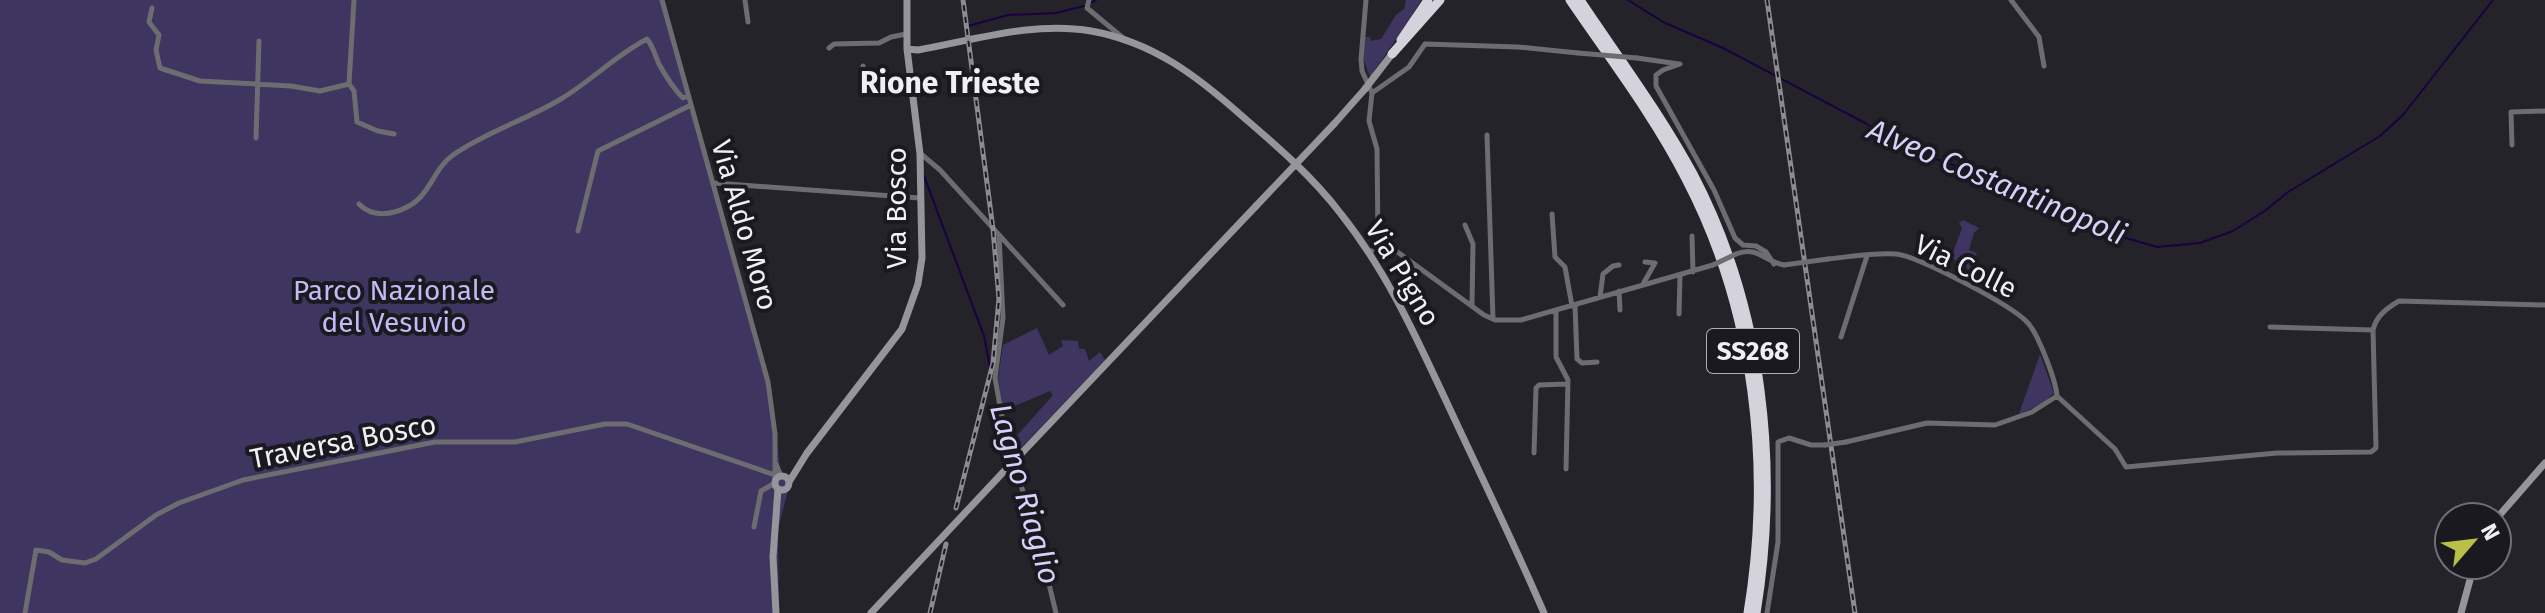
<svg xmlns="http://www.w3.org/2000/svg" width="2545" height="613" font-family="'Fira Sans',sans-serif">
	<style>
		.green { fill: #3e3560 }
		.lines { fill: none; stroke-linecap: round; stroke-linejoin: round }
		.stream { stroke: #1a0140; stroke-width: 2 }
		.street { stroke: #6d6c70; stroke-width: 5 }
		.secondary { stroke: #96959b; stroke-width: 7 }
		.highway { stroke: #d4d2db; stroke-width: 9 }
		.rail-casing { stroke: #8c8b91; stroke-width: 5 }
		.rail { stroke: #1a1920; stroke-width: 2; stroke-dasharray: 6; stroke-linecap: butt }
		.street-bridge { stroke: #6d6c70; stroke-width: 5 }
		.secondary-bridge { stroke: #96959b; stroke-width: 7 }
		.labels { text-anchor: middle; stroke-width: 8; stroke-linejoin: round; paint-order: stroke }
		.shield { fill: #1a1920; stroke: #b0afb4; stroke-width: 2 }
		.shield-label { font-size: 26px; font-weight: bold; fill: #f0eff4 }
		.street-label { font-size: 28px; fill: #f0eff4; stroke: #1a1920 }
		.park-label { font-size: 28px; fill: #c3b9f4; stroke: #1a1920 }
		.neighbourhood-label { font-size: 30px; font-weight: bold; fill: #f0eff4; stroke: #1a1920 }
		.water-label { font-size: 30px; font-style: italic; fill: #d7d0f8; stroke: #1a1920 }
	</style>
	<rect width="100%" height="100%" fill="#24232a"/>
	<!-- green -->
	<path class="green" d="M0 0H663L760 344 771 387 780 469 789 487 778 529 779 613H0Z
		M1406 0H1421L1410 19 1370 77 1363 58 1365 37H1370L1371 41 1381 39 1396 15 1404 9Z
		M1963 220 1979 228 1974 233 1969 250 1977 253 1971 269 1968 270 1965 265 1951 258 1962 228 1959 223Z
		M1037 328 1049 355 1063 346 1061 340 1078 341 1079 349H1085L1089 361 1100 352 1105 360 1014 455 1015 438 1053 395 1050 391 1003 411 998 378 1003 345Z
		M2040 354 2054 393 2043 403 2019 414Z"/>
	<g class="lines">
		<!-- stream -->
		<path class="stream" d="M1628 0 1663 22 1723 48 1865 123 1907 149 2041 195 2112 234 2157 247 2200 243 2233 231 2266 210 2288 192 2380 136 2403 115 2493 0
			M1090 3 1096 0
			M968 26 1008 15 1056 13 1084 6
			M924 176 984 336 990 367"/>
		<!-- street -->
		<path class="street" d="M354 0 349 84 354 91 357 122 378 131 394 134
			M662 0 768 382 775 434V480
			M745 0 748 22
			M1089 0 1087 8 1122 37
			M1366 0 1361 59 1362 71 1372 93 1369 121 1377 149 1378 241V246L1370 252
			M2011 0 2039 37 2044 66
			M152 8 149 22 159 35 156 50 160 68 200 81 291 86 320 91 349 84
			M829 48 834 44 879 43 891 37 906 34
			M1637 58 1679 64
			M1680 64 1663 70 1656 75V86L1714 190 1735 238 1743 245 1756 246 1766 252 1774 264
			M863 66 866 88 872 91 912 85
			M1372 93 1409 67 1425 44 1518 47 1578 53
			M1487 135 1493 319
			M256 138 259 41
			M2512 145 2511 112 2545 111
			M921 154 940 170 1063 305
			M714 183 920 198
			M359 204C372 218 393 215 409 206 430 195 434 168 453 155 486 132 526 120 561 99 591 81 616 55 647 39 653 46 655 55 659 64 665 75 674 89 683 98L688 96
			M1552 214 1555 257 1565 267 1572 306
			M1465 225 1473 244 1472 305
			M578 231 598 151 691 105
			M999 235 1003 318 995 378 1002 417 1012 455
			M1692 236 1693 272
			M1378 246 1392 248 1484 315 1495 320H1521L1713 265
			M1736 254C1757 245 1765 262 1784 265
			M1828 259C1849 257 1874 252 1896 254 1918 256 2011 305 2027 322 2038 333 2056 381 2057 396L2115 449 2126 467 2277 453 2371 452 2376 448 2373 330C2376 316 2387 308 2399 301L2545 305
			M1643 284 1655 263 1645 262
			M1619 291 1620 310
			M1600 297 1603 274 1613 266 1619 265
			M1575 305 1577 359 1582 363 1597 362
			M1556 310V357L1568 380 1566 469
			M1679 314 1680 276
			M2270 327 2373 330
			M1841 337 1867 256
			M1846 442 1927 423 1995 425 2032 412 2057 396
			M1534 453 1536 388 1539 385 1567 384
			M776 464 781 476
			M1015 468 1036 530 1056 613
			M754 527 761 491 775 483
			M25 613 36 550 49 552 62 560 85 563 96 559 156 515 179 503 243 480 435 442H515L605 424H627L775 475
			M1767 613 1778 542V442L1789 438 1811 445H1825"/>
		<!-- secondary -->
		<path class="secondary" d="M907 49 918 50C974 40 1034 21 1091 31 1153 42 1197 76 1242 116 1277 146 1313 177 1341 214 1391 277 1421 348 1455 420 1485 484 1516 548 1544 613
			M1375 76 1392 54
			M1334 124 1365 89
			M1016 459 1256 206
			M775 483a7 7 0 1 1 14 0a7 7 0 1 1-14 0Z
			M789 482 807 453 902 329 918 284 922 258 920 154 907 49V0
			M2497 518 2545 463
			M776 613 773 557 778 489
			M871 613 1009 466
			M2461 613 2474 565"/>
		<!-- highway -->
		<path class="highway" d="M1570 0C1610 59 1654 116 1686 179 1755 311 1772 468 1748 613
			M1580 0C1618 57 1660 113 1693 174 1763 307 1780 466 1756 613
			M1401 40 1428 0
			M1392 54 1440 0"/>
		<!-- rail casing -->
		<g class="rail-casing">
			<path id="rail" d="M1767 0 1855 613
				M956 508 993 363 999 299 993 229 963 0
				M930 613 946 544"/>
		</g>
		<!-- rail -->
		<use href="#rail" class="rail"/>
		<!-- street-bridge -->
		<path class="street-bridge" d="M1578 53 1637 58
			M1713 265 1736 254
			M1784 265 1828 259
			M1825 445 1846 442"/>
		<!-- secondary-bridge -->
		<path class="secondary-bridge" d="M1365 89 1375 76
			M1256 206 1334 124
			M1009 466 1016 459"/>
	</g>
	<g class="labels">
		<!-- shield labels -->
		<rect class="shield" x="1707" y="329" width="92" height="44" rx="6"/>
		<g class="shield-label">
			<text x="1753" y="360">SS268</text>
		</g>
		<!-- street labels -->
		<g class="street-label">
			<text transform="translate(896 208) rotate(-90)" y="10">Via Bosco</text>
			<text transform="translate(745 225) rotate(74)" y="10">Via Aldo Moro</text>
			<text transform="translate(1966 266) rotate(26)" y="10">Via Colle</text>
			<text transform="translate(1403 273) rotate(59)" y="10">Via Pigno</text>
			<text transform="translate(343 441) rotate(-11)" y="10">Traversa Bosco</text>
		</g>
		<!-- park labels -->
		<g class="park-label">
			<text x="394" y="300">Parco Nazionale<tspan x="394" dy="32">del Vesuvio</tspan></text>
		</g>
		<!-- neighbourhood labels -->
		<g class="neighbourhood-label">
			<text x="950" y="93">Rione Trieste</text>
		</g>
		<!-- water labels -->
		<g class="water-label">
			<text transform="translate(1997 182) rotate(23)" y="10">Alveo Costantinopoli</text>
			<text transform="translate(1025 494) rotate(74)" y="10">Lagno Riaglio</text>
		</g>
	</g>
	<!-- north arrow -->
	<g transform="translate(2473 541) rotate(62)"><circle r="38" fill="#1a1920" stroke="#706f75" stroke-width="2"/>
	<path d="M0-6L14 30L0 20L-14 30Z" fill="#b9c046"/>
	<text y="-12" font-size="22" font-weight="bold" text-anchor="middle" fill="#f0eff4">N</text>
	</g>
</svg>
